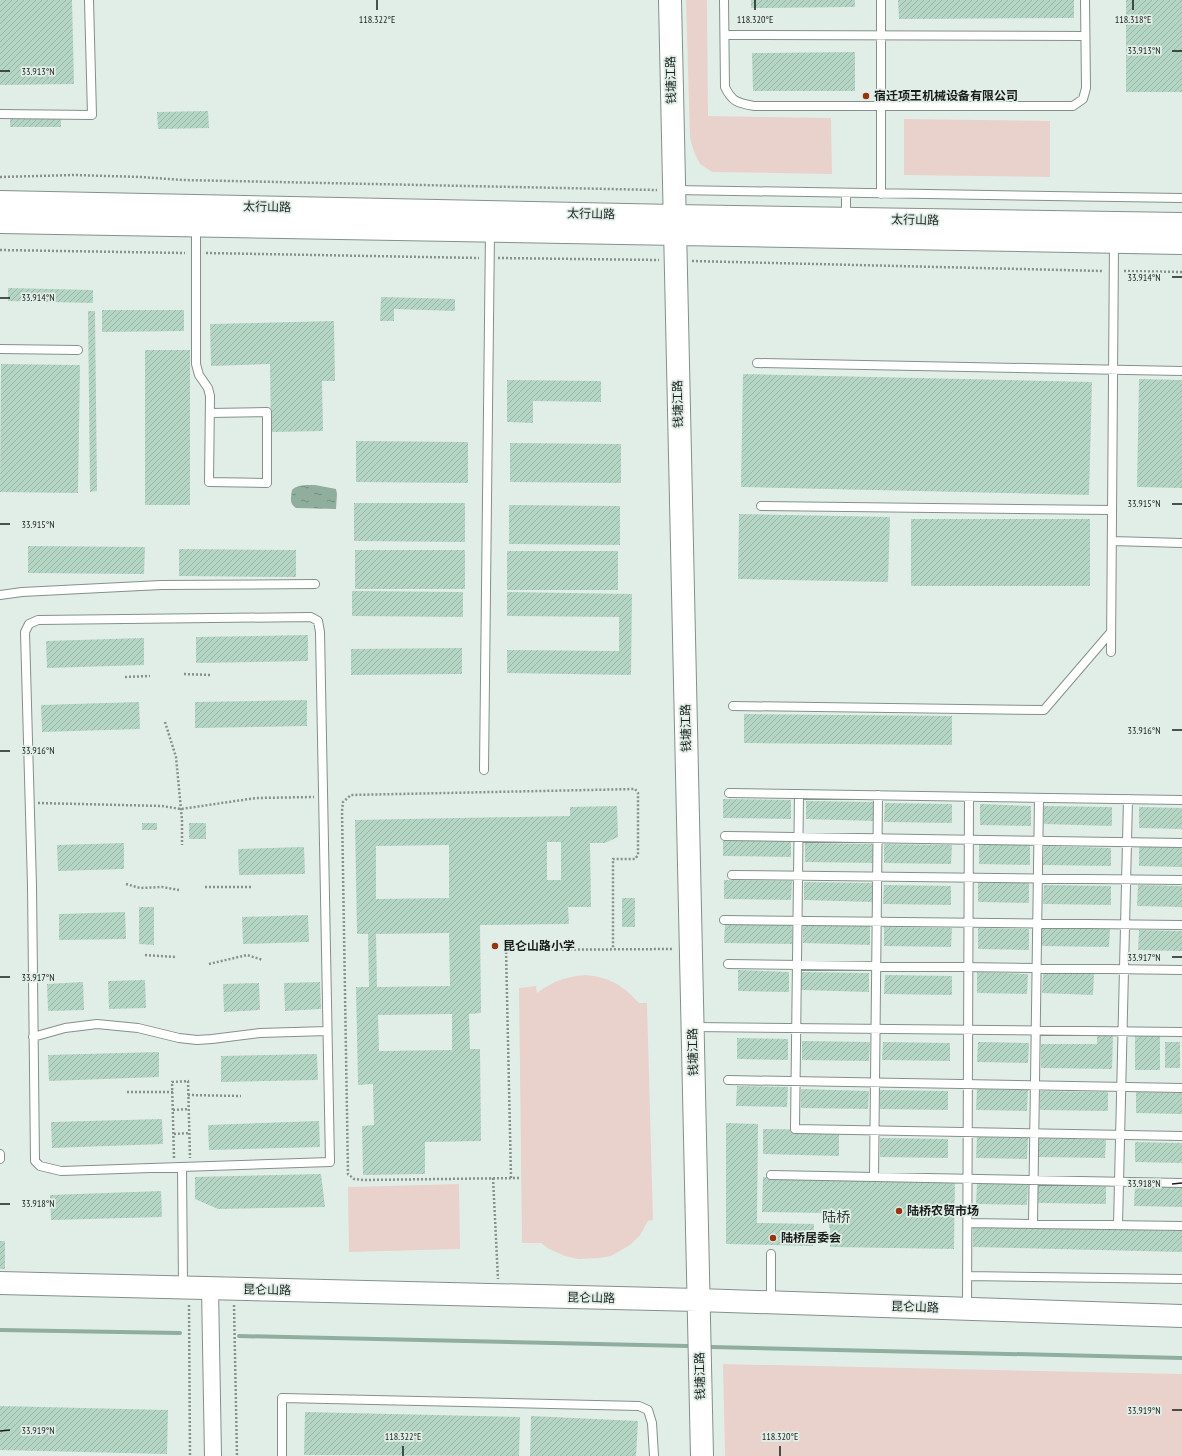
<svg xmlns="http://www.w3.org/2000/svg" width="1182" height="1456" font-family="'PT Sans Narrow','Noto Sans SC',sans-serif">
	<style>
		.green { fill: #e9d2cb }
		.water { fill: url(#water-ripples) }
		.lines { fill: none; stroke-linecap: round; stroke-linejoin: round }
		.stream { stroke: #8fae9e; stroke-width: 4 }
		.building { fill: url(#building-hatch); fill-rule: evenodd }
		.lane-casing { stroke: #84918a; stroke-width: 10 }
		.street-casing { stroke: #84918a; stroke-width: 18 }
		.secondary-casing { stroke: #84918a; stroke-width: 24 }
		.path { stroke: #87908b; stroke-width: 2.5; stroke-dasharray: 2 2; stroke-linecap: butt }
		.lane { stroke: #fff; stroke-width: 8 }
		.street { stroke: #fff; stroke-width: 16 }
		.secondary { stroke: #fff; stroke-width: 22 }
		.ticks { fill: none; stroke: #191e1c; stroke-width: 1.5 }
		.poi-dot { fill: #993113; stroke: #e1eee7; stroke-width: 1.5 }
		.labels { text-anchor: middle; stroke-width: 3.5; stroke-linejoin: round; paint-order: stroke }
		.street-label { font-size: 12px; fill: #191e1c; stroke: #e1eee7 }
		.poi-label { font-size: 12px; font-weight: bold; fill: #191e1c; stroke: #e1eee7; text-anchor: start }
		.quarter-label { font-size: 14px; fill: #34403a; stroke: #e1eee7 }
		.ticks-label { font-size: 10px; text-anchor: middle; fill: #191e1c; stroke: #e1eee7; stroke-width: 3.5; stroke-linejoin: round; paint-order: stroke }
	</style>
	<defs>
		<pattern id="water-ripples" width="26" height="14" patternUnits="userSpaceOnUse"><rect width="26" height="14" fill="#8fae9e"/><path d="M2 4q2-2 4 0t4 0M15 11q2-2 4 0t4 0" fill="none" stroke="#748d80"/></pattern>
		<pattern id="building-hatch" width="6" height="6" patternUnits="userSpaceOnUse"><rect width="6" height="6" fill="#b4d4c4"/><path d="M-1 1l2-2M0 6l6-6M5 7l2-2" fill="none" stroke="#9ab6a8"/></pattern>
	</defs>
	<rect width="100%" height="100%" fill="#e1eee7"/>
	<!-- green -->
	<path class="green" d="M686 0H707L708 116 831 118 832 174 712 172 700 164 694 152 690 138Z
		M904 119 1050 121V177L904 175Z
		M585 975C609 977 623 985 639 1003H647L653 1220 648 1221 640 1235 630 1245 611 1256 599 1258 578 1259 565 1256 549 1249 541 1243H522L519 988 536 986 537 993C554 981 564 977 585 975Z
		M459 1184 460 1249 423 1250 422 1196 423 1250 349 1252 348 1187Z
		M723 1364 1182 1374V1456H725Z"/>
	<!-- water -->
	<path class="water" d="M315 485 336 489 337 494 336 509 296 508C289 504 291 497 292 490 298 484 307 485 315 485Z"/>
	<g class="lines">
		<!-- stream -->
		<path class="stream" d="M0 1330 180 1333
			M239 1336 687 1346
			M712 1347 1182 1358"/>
	</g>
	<!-- building -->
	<path class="building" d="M0 0H72L74 84 0 85Z
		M751 0H855V7L751 8Z
		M898 0H1074V18L899 19Z
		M1126 0H1182V92H1126Z
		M855 52V91H753L752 53Z
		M208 111 209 128 158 129 157 112Z
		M10 117H61V127H10Z
		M8 288 93 290V303L8 301Z
		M381 297 455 299V311L394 309V321H380Z
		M102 310H184V331L102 332Z
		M88 311H95L97 491 90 492Z
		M334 321 335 381H322L323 431 271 432 270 364 211 366 210 324Z
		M145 350H190V505H145Z
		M1 364 80 365 78 493 0 492Z
		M743 374 1092 382 1089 495 741 487Z
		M1139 379 1182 380V488L1137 487Z
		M507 380 601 381V402L533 401V423L507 422Z
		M356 441 468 442V483L356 482Z
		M510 443 621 444V483L510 482Z
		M354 503H465V542L354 541Z
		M509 505 620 506V545L509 544Z
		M739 514 890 517 888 582 738 579Z
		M911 519H1090V586H911Z
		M28 546 145 547 144 574 28 573Z
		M179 549 296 550V577L179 576Z
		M355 550H465V589H355Z
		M507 551H618V590H507Z
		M352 591 463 592V617L352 616Z
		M507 592 632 594 631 675 507 673V650L619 651V617L507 616Z
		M308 635V661L196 663V637Z
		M144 638V665L47 668 46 641Z
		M462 648V674L351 675V649Z
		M307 700V726L195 728V702Z
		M139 702 140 729 42 732 41 705Z
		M744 714 952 716V745L744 743Z
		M723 799 791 800V819L723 818Z
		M806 801 874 802V821L806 819Z
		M885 803 952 804V823L884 822Z
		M980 804 1031 806V826L980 825Z
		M617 806 618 837 605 843H590L591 907H568L569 924 480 925 481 1013 469 1014 470 1049H480L481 1141 425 1142V1174L363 1175 362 1126 374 1125 373 1084 358 1085 356 987H369L368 934H357L355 820 570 816V807ZM547 842H561V880H547ZM449 845V898L376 899V846ZM449 933 450 986 377 987 376 934ZM452 1014V1050L379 1051 378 1015Z
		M1044 806 1112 807V826L1044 824Z
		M1139 807 1182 808V829L1139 828Z
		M142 823H157V830H142Z
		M189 823H206V839H189Z
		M723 837 791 838V857L723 856Z
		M124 843V869L58 871 57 845Z
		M805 843 873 844V863L805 862Z
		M979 843 1030 845V865L979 864Z
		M884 844 952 845 951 864 884 863Z
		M1044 846 1111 848V866L1043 865Z
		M1139 846H1182V867L1139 866Z
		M304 847 305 874 239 875 238 849Z
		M724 880 792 881 791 900 724 899Z
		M804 882 872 883V902L804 900Z
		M978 882 1029 883V903L978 902Z
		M884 885 951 886V905L883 904Z
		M1044 885 1111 886V905L1043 904Z
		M1138 885 1182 886V907L1137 906Z
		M622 898H635V927H622Z
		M139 907H154V945L139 944Z
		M125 912 126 939 59 940V914Z
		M308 915 309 942 243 944 242 917Z
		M725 924 792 925V944L724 943Z
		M803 924 870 926V945L803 943Z
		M884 927 952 928 951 947 884 946Z
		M1042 927 1110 928 1109 947 1042 946Z
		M978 928 1029 929V950L978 949Z
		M1139 930 1182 931V951L1138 950Z
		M738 970 789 972V992L738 991Z
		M801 972 869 973V992L801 990Z
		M977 972 1028 974 1027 994 977 993Z
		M1043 973 1094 974 1093 995 1042 993Z
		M885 975 952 976V995L884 994Z
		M145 980 146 1008 109 1009 108 981Z
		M83 982 84 1010 48 1011 47 984Z
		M320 982 321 1009 285 1011 284 983Z
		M259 983 260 1010 224 1012 223 984Z
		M1097 1035H1113L1112 1069 1041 1068V1044H1097Z
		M1135 1036H1160V1070H1135Z
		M737 1038 788 1039V1060L737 1059Z
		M802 1041 870 1042 869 1061 802 1060Z
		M883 1042 950 1043V1061L882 1060Z
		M978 1042 1029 1043 1028 1063 977 1062Z
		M1165 1042H1180V1068H1165Z
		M159 1052V1077L49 1081 48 1055Z
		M317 1054 318 1080 221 1082V1056Z
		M737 1086 788 1087 787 1107 736 1106Z
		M801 1089 869 1091 868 1109 801 1108Z
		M977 1089 1028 1090 1027 1111 976 1110Z
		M880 1090 948 1091V1110L880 1109Z
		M1040 1091 1108 1092V1111L1040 1110Z
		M1136 1092 1182 1093V1114L1136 1113Z
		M162 1119 163 1144 52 1148 51 1122Z
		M319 1121 320 1147 209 1150 208 1125Z
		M726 1123 758 1124 757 1223 814 1224 813 1246 726 1244Z
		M763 1129 839 1130V1156L763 1154Z
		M977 1137 1028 1138 1027 1159 976 1158Z
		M880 1138 948 1139V1158L880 1157Z
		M1038 1138 1106 1140 1105 1158 1038 1157Z
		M1135 1142 1182 1143V1163L1135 1162Z
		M321 1174 325 1207 218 1209 195 1199V1177Z
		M763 1177 955 1179 954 1249 830 1247V1228H829V1213L762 1212Z
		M977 1183 1028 1184 1027 1205 976 1204Z
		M1038 1184 1106 1185V1204L1038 1203Z
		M1135 1185 1182 1186V1207L1134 1206Z
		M161 1191 162 1217 51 1220 50 1195Z
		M973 1226 1182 1231V1252L973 1247Z
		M0 1241H5V1269H0Z
		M0 1406 168 1410 167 1454 0 1450Z
		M305 1412 520 1417 519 1456 304 1455Z
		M531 1416 638 1421 636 1456H530Z"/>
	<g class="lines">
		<!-- lane casing -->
		<g class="lane-casing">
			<path id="lane" d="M724 0 725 87C732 102 738 103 754 106H1073L1083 99 1086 88 1085 0
				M725 35 1085 36
				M0 114 92 115 89 0
				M675 190 1182 198
				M846 193V218
				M881 194V0
				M196 226V364L199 375 208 388 210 396 209 482 267 483V412L210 413
				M0 349 78 350
				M757 363 1182 371
				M761 506 1112 510
				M1112 541 1182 543
				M0 595 22 592 161 585 315 584
				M311 617 318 621 320 632 330 1162 61 1171 40 1166 35 1161 32 886 25 632 29 624 38 620Z
				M1111 652 1114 242
				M733 706 1044 710 1111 632
				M484 770 490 231
				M729 793 1182 800
				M799 794 795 1129 1182 1136
				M725 836 1182 843
				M732 875 1182 880
				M724 920 1182 925
				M728 964 1182 970
				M693 1027 1182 1032
				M33 1037 65 1028 97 1024 138 1028 179 1038 197 1040 212 1039 260 1033 327 1031
				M728 1080 1182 1088
				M0 1154V1159
				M182 1167 183 1286
				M771 1175 1182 1183
				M874 1177 878 795
				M968 1223 1182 1226
				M1033 1224 1039 798
				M1118 1225 1128 799
				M967 1276 1182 1279
				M771 1302V1254
				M967 1308 969 797
				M282 1456V1398L639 1406 648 1410 652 1423 654 1456"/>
		</g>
		<!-- street casing -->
		<g class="street-casing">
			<path id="street" d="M210 1288 213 1456"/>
		</g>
		<!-- secondary casing -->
		<g class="secondary-casing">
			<path id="secondary" d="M670 0 702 1456
				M0 202 674 216 1182 224
				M0 222 1182 243
				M0 1283 698 1300 1182 1316"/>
		</g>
		<!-- path -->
		<path class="path" d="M0 177 74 175 141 177 183 180 657 190
			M0 250 185 253
			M206 253 479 258
			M498 258 659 260
			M692 261 1103 271
			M1124 271 1182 272
			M184 674 210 675
			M125 677 150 676
			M165 722 176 757 182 820V845
			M38 803 162 806 181 809 256 798 314 797
			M126 884 140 888 162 887 179 890
			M205 887H252
			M145 955 176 957
			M209 964 247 955 263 960
			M127 1092H173
			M188 1095 241 1096
			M173 1110 189 1109
			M174 1134 190 1133
			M174 1158 172 1082 188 1081 190 1158
			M493 1178 498 1279
			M511 1178 506 950 674 949
			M519 1178 364 1180 354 1179 348 1174 342 811 343 802 351 795 635 789 638 793V855L635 859H613V949
			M189 1305 190 1456
			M234 1305 237 1456"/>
		<!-- lane -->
		<use href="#lane" class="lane"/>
		<!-- street -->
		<use href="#street" class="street"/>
		<!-- secondary -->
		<use href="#secondary" class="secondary"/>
	</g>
	<!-- ticks -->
	<path class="ticks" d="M377 0V10M755 0V10M1133 0V10M1172 51H1182M0 71H10M1172 277H1182M0 298H10M1172 504H1182M0 524H10M1172 730H1182M0 751H10M1172 957H1182M0 977H10M1172 1184 1182 1183M0 1204H10M1172 1410H1182M0 1431 10 1430M403 1446V1456M780 1446V1456"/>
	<!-- markers -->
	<g class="poi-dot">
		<circle cx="866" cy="96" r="4"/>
		<circle cx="495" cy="946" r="4"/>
		<circle cx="899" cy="1211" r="4"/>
		<circle cx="773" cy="1238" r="4"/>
	</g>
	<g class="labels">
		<!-- street labels -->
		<g class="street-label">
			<text transform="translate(671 80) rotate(-91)" y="4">钱塘江路</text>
			<text transform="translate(267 207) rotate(1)" y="4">太行山路</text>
			<text transform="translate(591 214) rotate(1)" y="4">太行山路</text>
			<text transform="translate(915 220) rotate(1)" y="4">太行山路</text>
			<text transform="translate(678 404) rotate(-91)" y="4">钱塘江路</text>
			<text transform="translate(686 728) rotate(-91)" y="4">钱塘江路</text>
			<text transform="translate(693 1052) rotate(-91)" y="4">钱塘江路</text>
			<text transform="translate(267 1290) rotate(1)" y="4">昆仑山路</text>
			<text transform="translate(591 1298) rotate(1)" y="4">昆仑山路</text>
			<text transform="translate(915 1307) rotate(2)" y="4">昆仑山路</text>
			<text transform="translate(700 1376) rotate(-91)" y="4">钱塘江路</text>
		</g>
		<!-- poi labels -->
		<g class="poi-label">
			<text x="874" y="100">宿迁项王机械设备有限公司</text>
			<text x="503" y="950">昆仑山路小学</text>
			<text x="907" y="1215">陆桥农贸市场</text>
			<text x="781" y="1242">陆桥居委会</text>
		</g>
		<!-- quarter labels -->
		<g class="quarter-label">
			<text x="836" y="1222">陆桥</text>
		</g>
	</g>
	<g class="ticks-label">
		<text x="377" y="23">118.322°E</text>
		<text x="755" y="23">118.320°E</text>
		<text x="1133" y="23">118.318°E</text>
		<text x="1144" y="54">33.913°N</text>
		<text x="38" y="75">33.913°N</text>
		<text x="1144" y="281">33.914°N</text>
		<text x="38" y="301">33.914°N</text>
		<text x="1144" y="507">33.915°N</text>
		<text x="38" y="528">33.915°N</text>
		<text x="1144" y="734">33.916°N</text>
		<text x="38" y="754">33.916°N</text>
		<text x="1144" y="961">33.917°N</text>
		<text x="38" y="981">33.917°N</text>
		<text x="1144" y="1187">33.918°N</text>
		<text x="38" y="1207">33.918°N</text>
		<text x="1144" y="1414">33.919°N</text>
		<text x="38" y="1434">33.919°N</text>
		<text x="403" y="1440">118.322°E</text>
		<text x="780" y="1440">118.320°E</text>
	</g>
</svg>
